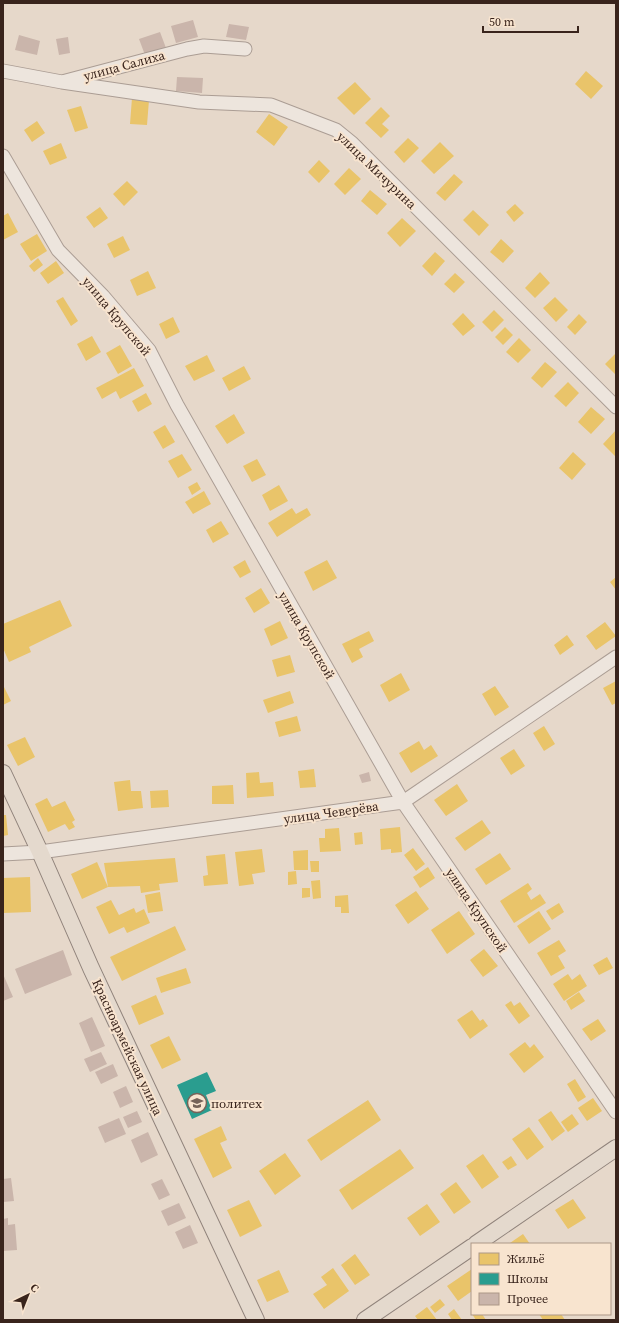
<svg xmlns="http://www.w3.org/2000/svg" width="619" height="1323" font-family="'Source Serif 4',serif">
	<style>
		.homes { fill: #e9c46a }
		.schools { fill: #2a9d8f }
		.building { fill: #cab5ab }
		.lines { fill: none; stroke-linecap: round; stroke-linejoin: round }
		.minor-casing { stroke: #ab9d94; stroke-width: 15 }
		.major-casing { stroke: #90837b; stroke-width: 18 }
		.minor { stroke: #ede5dd; stroke-width: 13 }
		.major { stroke: #e4d9cd; stroke-width: 16 }
		.labels { text-anchor: middle; stroke-width: 4; stroke-linejoin: round; paint-order: stroke }
		.street-label { font-size: 13px; fill: #39241c; stroke: #f8e4cf }
		.poi-label { font-size: 13px; fill: #39241c; stroke: #f8e4cf; text-anchor: start }
	</style>
	<rect width="100%" height="100%" fill="#e6d8ca"/>
	<!-- homes -->
	<path class="homes" d="M586 71 603 86 591 99 575 84Z
		M355 82 371 99 354 115 337 98Z
		M132 98 149 100 147 125 130 124Z
		M81 106 88 128 75 132 67 110Z
		M381 107 390 116 382 124 389 130 381 138 365 123Z
		M269 114 288 127 274 146 256 132Z
		M37 121 45 133 32 142 24 130Z
		M408 138 419 148 404 163 394 152Z
		M440 142 454 156 434 174 421 161Z
		M61 143 67 158 50 165 43 151Z
		M319 160 330 171 319 183 308 172Z
		M349 168 361 179 345 195 334 184Z
		M454 174 463 182 445 201 436 193Z
		M127 181 138 192 124 206 113 194Z
		M370 190 387 204 377 215 361 201Z
		M515 204 524 213 514 222 506 212Z
		M100 207 108 218 94 228 86 217Z
		M473 210 489 225 479 236 463 220Z
		M8 213 18 232 3 240V216Z
		M402 218 416 231 400 247 387 233Z
		M37 234 47 251 31 261 20 244Z
		M123 236 130 250 114 258 107 244Z
		M501 239 514 251 503 263 490 252Z
		M435 252 445 261 432 276 422 266Z
		M38 258 43 265 34 272 29 266Z
		M56 261 64 273 48 284 40 273Z
		M148 271 156 288 137 296 130 280Z
		M540 272 550 283 535 298 525 288Z
		M455 273 465 282 454 293 444 284Z
		M63 297 78 321 71 326 56 301Z
		M555 297 568 310 556 322 543 308Z
		M494 310 504 320 492 332 482 322Z
		M463 313 475 326 463 336 452 324Z
		M579 314 587 322 575 335 567 327Z
		M173 317 180 332 166 339 159 324Z
		M505 327 513 335 503 345 495 337Z
		M92 336 101 352 86 361 77 344Z
		M519 338 531 350 518 363 506 352Z
		M120 345 132 366 118 374 106 353Z
		M616 353V375L605 364Z
		M207 355 215 371 194 381 185 366Z
		M545 362 557 372 542 388 531 378Z
		M244 366 251 379 229 391 222 378Z
		M134 368 144 386 120 399 116 391 102 399 96 388Z
		M568 382 579 393 566 407 554 396Z
		M146 393 152 404 138 412 132 401Z
		M591 407 605 419 591 434 578 422Z
		M234 414 245 433 227 444 215 426Z
		M165 425 175 442 163 449 153 432Z
		M616 430V457L603 444Z
		M573 452 586 464 572 480 559 468Z
		M182 454 192 470 178 478 168 461Z
		M257 459 266 475 252 482 243 466Z
		M197 482 201 489 192 495 188 487Z
		M279 485 288 501 270 511 262 495Z
		M204 491 211 504 193 514 185 502Z
		M292 508 296 514 307 508 311 515 277 537 268 523Z
		M221 521 229 534 213 543 206 530Z
		M245 560 251 572 240 578 233 567Z
		M327 560 337 578 313 591 304 572Z
		M616 577V590L610 582Z
		M261 588 270 603 254 613 245 598Z
		M60 600 72 626 29 647 31 652 9 662 3 648V624Z
		M280 621 288 638 271 646 264 629Z
		M605 622 616 636 596 650 586 636Z
		M369 631 374 641 359 649 363 657 352 663 342 644Z
		M567 635 574 645 560 655 554 645Z
		M290 655 295 672 277 677 272 660Z
		M401 673 410 690 389 702 380 685Z
		M616 681V703L612 705 603 688Z
		M3 685 11 701 3 705Z
		M495 686 509 707 495 716 482 694Z
		M290 691 294 703 268 713 263 700Z
		M297 716 301 731 279 737 275 722Z
		M544 726 555 744 544 751 533 733Z
		M25 737 35 757 18 766 7 745Z
		M419 741 424 750 431 745 438 756 411 773 399 753Z
		M514 749 525 766 511 775 500 758Z
		M314 769 316 787 300 788 298 771Z
		M259 772 260 783 273 782 274 796 247 798 246 773Z
		M130 780 131 791H141L143 808 118 811 114 782Z
		M457 784 468 801 446 816 434 800Z
		M233 785 234 804H212V786Z
		M168 790 169 807 151 808 150 791Z
		M47 798 52 807 65 801 75 820 72 822 75 827 69 830 65 824 48 832 35 804Z
		M3 815H6L8 835 3 836Z
		M482 820 491 833 465 851 455 838Z
		M400 827 402 852 391 853V849L381 850 380 829Z
		M339 828 341 851 320 852 319 838H325V829Z
		M362 832 363 844 355 845 354 833Z
		M413 848 425 864 416 871 404 855Z
		M262 849 265 872 252 874 254 884 239 886 235 852Z
		M308 850V870H294L293 851Z
		M500 853 511 869 486 885 475 869Z
		M225 854 228 884 204 886 203 876 208 875 206 856Z
		M175 858 178 882 159 884 160 890 141 893 140 886 108 887 104 863Z
		M310 861H319V872H311Z
		M97 862 108 887 82 899 71 874Z
		M428 867 435 878 420 888 413 877Z
		M296 871 297 884 288 885V872Z
		M30 877 31 912 3 913V878Z
		M320 880 321 898 313 899 311 881Z
		M528 883 532 889 527 893 531 900 540 894 546 903 514 923 500 901Z
		M302 888H310V897L302 898Z
		M416 891 429 909 408 924 395 905Z
		M160 892 163 911 148 913 145 895Z
		M348 895 349 913H341V907H335V896Z
		M111 900 119 915 134 908 136 913 144 909 150 923 127 933 124 927 109 934 96 907Z
		M559 903 564 912 552 920 546 911Z
		M459 911 475 934 447 954 431 930Z
		M539 911 551 929 529 944 517 926Z
		M175 926 186 950 122 981 110 957Z
		M559 940 566 951 558 956 565 968 551 976 537 953Z
		M484 949 498 966 483 977 470 960Z
		M607 957 613 968 599 975 593 965Z
		M186 968 191 983 161 993 156 978Z
		M568 974 572 980 580 974 587 986 564 1001 553 984Z
		M579 992 585 1001 571 1010 566 1001Z
		M156 995 164 1014 139 1025 131 1006Z
		M511 1001 514 1006 520 1002 530 1016 519 1024 505 1005Z
		M472 1010 480 1021 483 1019 488 1026 470 1039 457 1020Z
		M598 1019 606 1031 591 1041 582 1029Z
		M169 1036 181 1060 162 1069 150 1045Z
		M525 1042 530 1048 534 1044 544 1057 524 1073 509 1054Z
		M575 1079 586 1097 578 1102 567 1084Z
		M593 1098 602 1111 587 1121 578 1108Z
		M368 1100 381 1120 321 1161 307 1140Z
		M551 1111 565 1131 552 1141 538 1120Z
		M572 1114 579 1124 568 1132 561 1122Z
		M221 1126 227 1140 220 1143 232 1168 213 1178 194 1139Z
		M529 1127 544 1147 527 1160 512 1139Z
		M400 1149 414 1168 352 1210 339 1190Z
		M285 1153 301 1176 275 1195 259 1171Z
		M483 1154 499 1177 482 1189 466 1166Z
		M511 1156 517 1165 508 1170 502 1162Z
		M456 1182 471 1202 454 1214 440 1194Z
		M573 1199 586 1218 568 1229 555 1210Z
		M249 1200 262 1226 240 1237 227 1210Z
		M427 1204 440 1222 420 1236 407 1218Z
		M523 1234 530 1244H511L510 1243Z
		M355 1254 370 1275 355 1285 341 1265Z
		M333 1268 349 1291 324 1309 313 1294 327 1285 321 1277Z
		M472 1269V1291L458 1301 447 1286Z
		M279 1270 289 1292 267 1302 257 1280Z
		M440 1299 445 1305 435 1313 430 1307Z
		M427 1307 437 1320H418L415 1316Z
		M454 1309 462 1320H452L448 1314Z
		M472 1314H482L486 1320H476Z
		M539 1314H561L565 1320H543Z"/>
	<!-- schools -->
	<path class="schools" d="M207 1072 216 1091 206 1095 212 1110 192 1119 177 1085Z"/>
	<!-- building -->
	<path class="building" d="M193 20 198 37 176 43 171 26Z
		M229 24 249 27 246 40 226 37Z
		M160 32 166 48 145 55 139 39Z
		M19 35 40 41 37 55 15 50Z
		M68 37 70 53 59 55 56 39Z
		M177 77 203 78 202 93 176 91Z
		M369 772 371 781 362 783 359 775Z
		M63 950 72 975 25 994 15 969Z
		M3 974 13 997 3 1001Z
		M92 1017 105 1046 91 1052 79 1023Z
		M101 1052 107 1064 90 1072 84 1059Z
		M113 1064 118 1076 101 1084 95 1072Z
		M126 1086 133 1102 120 1108 113 1092Z
		M137 1111 142 1122 128 1128 123 1117Z
		M119 1118 126 1134 105 1143 98 1127Z
		M148 1132 158 1155 141 1163 131 1140Z
		M11 1178 14 1201 3 1202V1179Z
		M162 1179 170 1195 159 1200 151 1184Z
		M179 1203 186 1218 168 1226 161 1211Z
		M8 1218V1225L15 1224 17 1250 3 1251V1219Z
		M190 1225 198 1243 183 1249 175 1232Z"/>
	<g class="lines">
		<!-- minor casing -->
		<g class="minor-casing">
			<path id="minor" d="M3 71 62 82 187 49 204 46 245 49
				M62 82 199 102 271 105 336 130 352 143 616 407
				M3 156 58 250 103 296 149 350 177 405 403 802 616 1112
				M3 854 40 852 403 802 616 657"/>
		</g>
		<!-- major casing -->
		<g class="major-casing">
			<path id="major" d="M3 773 40 852 91 968 256 1320
				M476 1244 616 1148
				M365 1320 472 1247"/>
		</g>
		<!-- minor -->
		<use href="#minor" class="minor"/>
		<!-- major -->
		<use href="#major" class="major"/>
	</g>
	<!-- icons -->
	<defs>
		<g id="university-ring" transform="scale(1)"><circle r="9.5" fill="#f8e4cf" stroke="#766359" stroke-width="1.5"/><path d="M0-5L7-2L0 1L-7-2ZM-4 1L0 2.5L4 1V4Q0 6-4 4Z" fill="#766359"/></g>
	</defs>
	<g fill-rule="evenodd">
		<use href="#university-ring" x="197" y="1103"/>
	</g>
	<g class="labels">
		<!-- street labels -->
		<g class="street-label">
			<text transform="translate(124 65) rotate(-15)" y="5">улица Салиха</text>
			<text transform="translate(377 170) rotate(44)" y="5">улица Мичурина</text>
			<text transform="translate(117 316) rotate(50)" y="5">улица Крупской</text>
			<text transform="translate(307 635) rotate(60)" y="5">улица Крупской</text>
			<text transform="translate(331 812) rotate(-8)" y="5">улица Чеверёва</text>
			<text transform="translate(477 910) rotate(56)" y="5">улица Крупской</text>
			<text transform="translate(128 1047) rotate(65)" y="5">Красноармейская улица</text>
		</g>
		<!-- poi labels -->
		<g class="poi-label">
			<text x="211" y="1108">политех</text>
		</g>
	</g>
	<!-- border -->
	<rect width="619" height="1323" fill="none" stroke="#39241c" stroke-width="8"/>
	<!-- legend -->
	<rect x="471" y="1243" width="140" height="72" fill="#f8e4cf" stroke="#ac9787"/>
	<rect x="479" y="1253" width="20" height="12" fill="#e9c46a" stroke="#ac9787"/>
	<text x="507" y="1263" font-size="12" fill="#39241c">Жильё</text>
	<rect x="479" y="1273" width="20" height="12" fill="#2a9d8f" stroke="#ac9787"/>
	<text x="507" y="1283" font-size="12" fill="#39241c">Школы</text>
	<rect x="479" y="1293" width="20" height="12" fill="#cab5ab" stroke="#ac9787"/>
	<text x="507" y="1303" font-size="12" fill="#39241c">Прочее</text>
	<!-- north arrow -->
	<g transform="translate(28 1295) rotate(43)" stroke="#f8e4cf" stroke-width="3" paint-order="stroke">
	<path d="M0-3L7 15L0 10L-7 15Z" fill="#39241c"/>
	<text y="-6" font-size="11" font-weight="bold" text-anchor="middle" fill="#39241c">С</text>
	</g>
	<!-- scale -->
	<path d="M483 26v6h95v-6" fill="none" stroke="#39241c" stroke-width="2"/>
	<text x="489" y="26" font-size="12" fill="#39241c" stroke="#f8e4cf" stroke-width="3" paint-order="stroke">50 m</text>
</svg>
